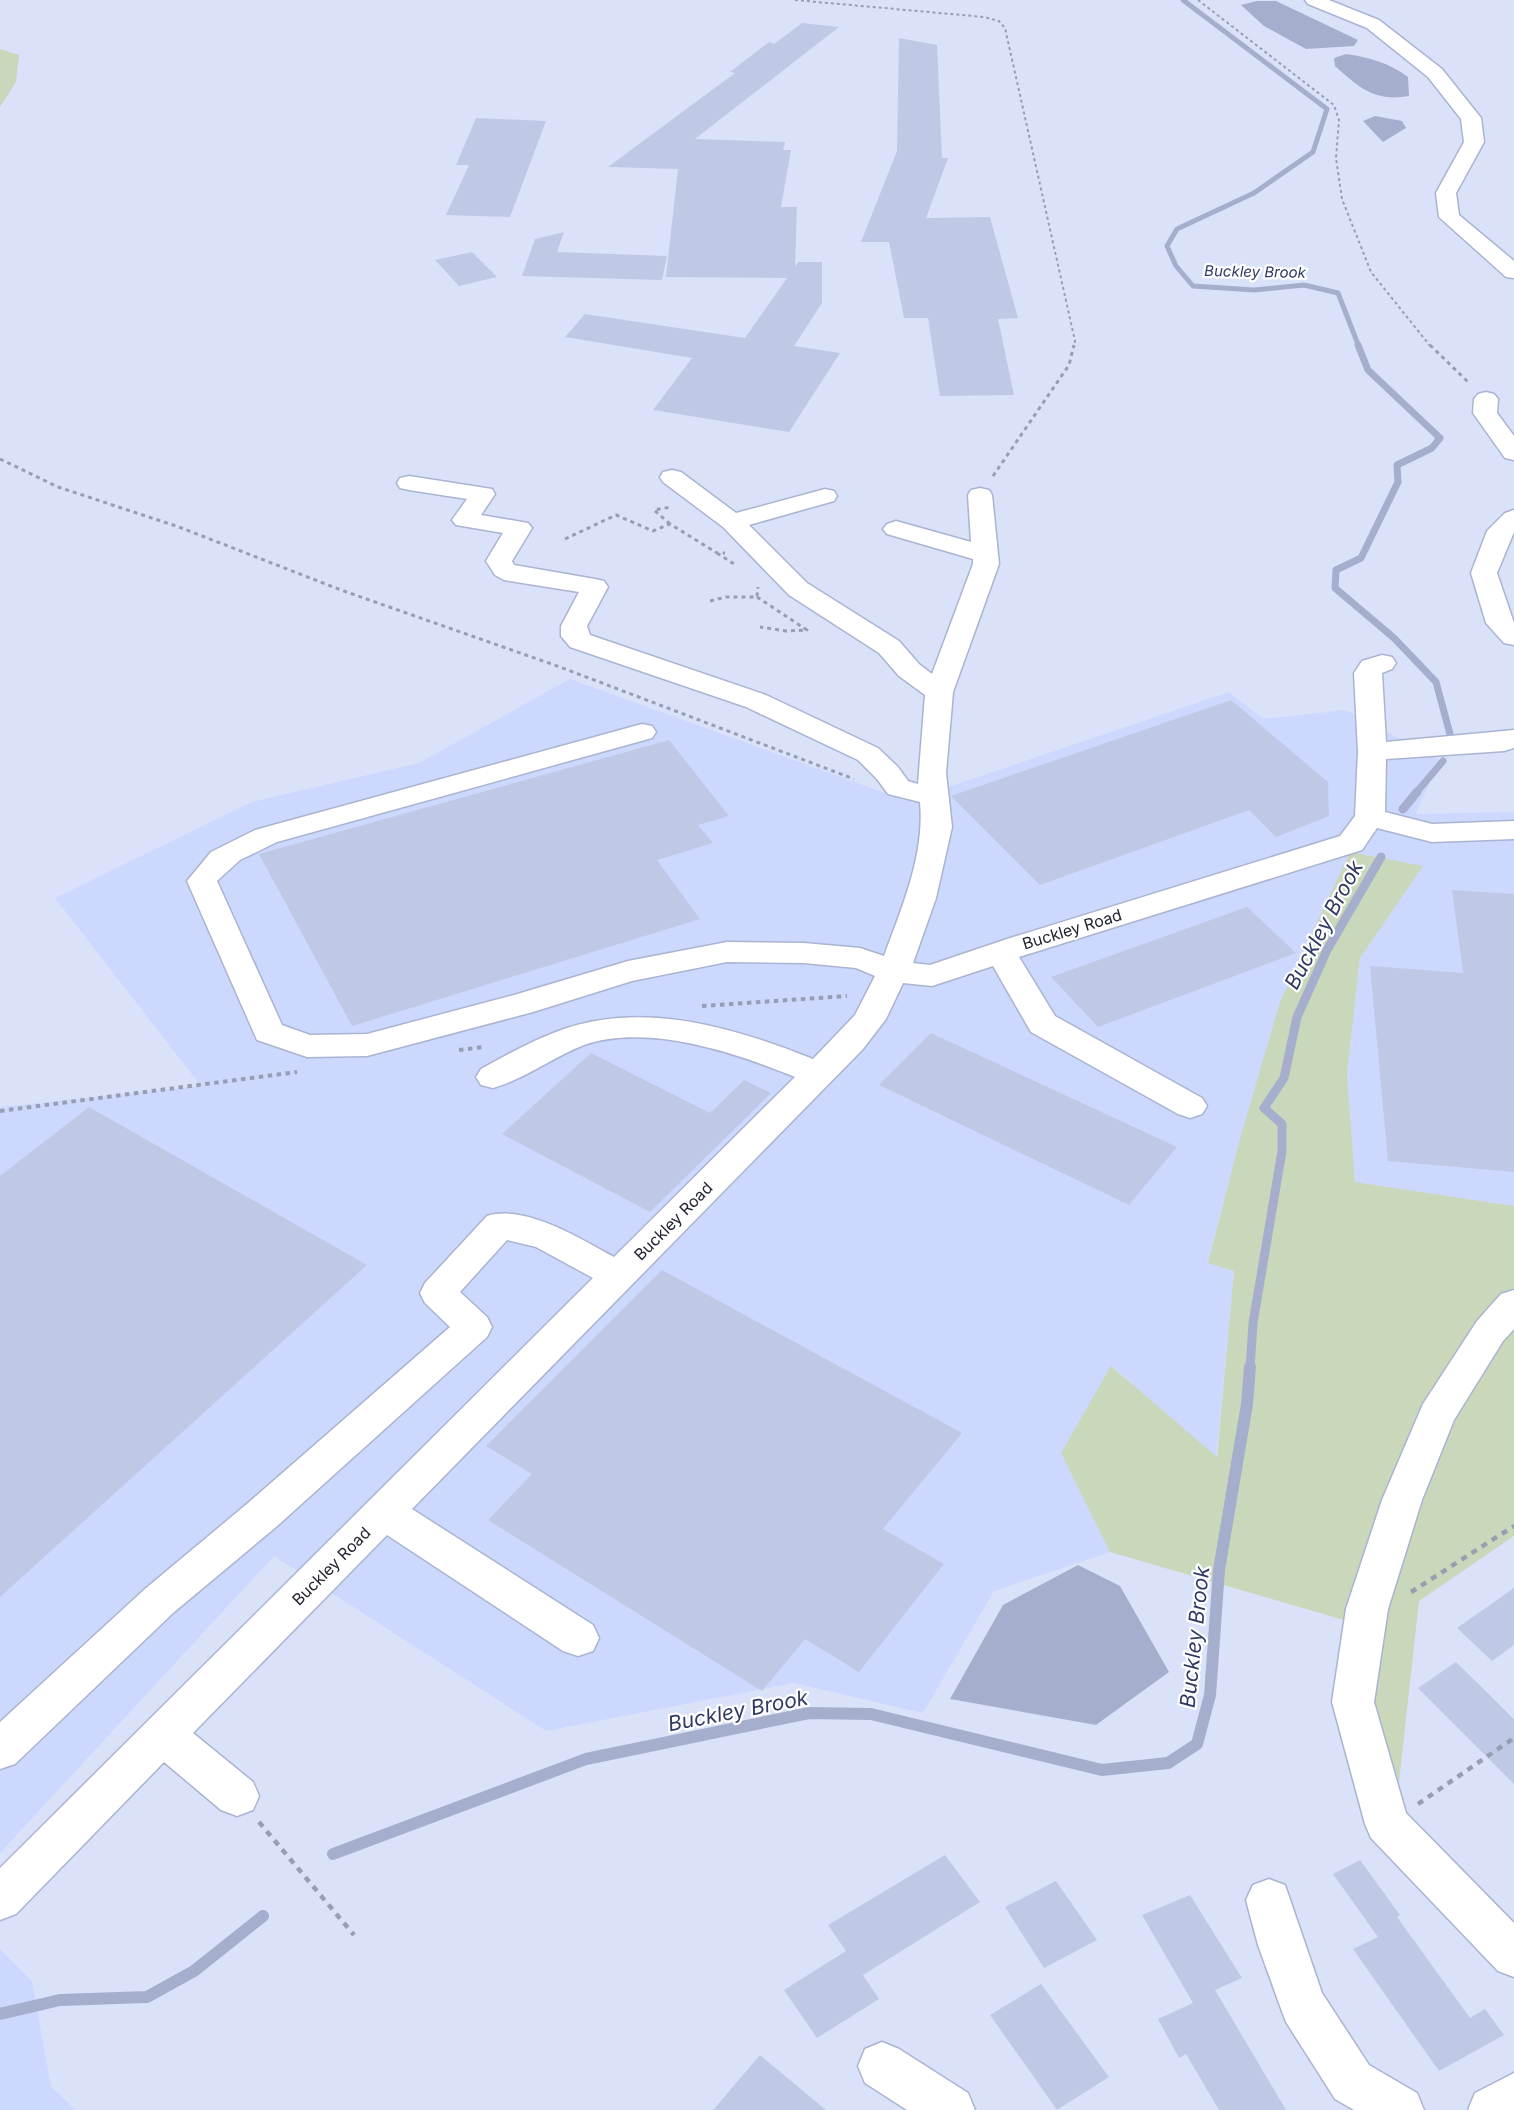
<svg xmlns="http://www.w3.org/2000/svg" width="1514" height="2110" font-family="Inter,sans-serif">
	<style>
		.built { fill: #ccd8fd }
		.green { fill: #c9d7bb }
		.water { fill: #a5afcd }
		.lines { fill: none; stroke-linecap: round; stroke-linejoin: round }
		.stream-far3 { stroke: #a5afcd; stroke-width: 5 }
		.stream-far2 { stroke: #a5afcd; stroke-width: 7 }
		.stream-far1 { stroke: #a5afcd; stroke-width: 9 }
		.stream { stroke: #a5afcd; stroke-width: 12 }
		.building { fill: #bfc9e6 }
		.minor-casing { stroke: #aab4d1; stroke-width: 3 }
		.path-far3 { stroke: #989eb2; stroke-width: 2; stroke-dasharray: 3 3; stroke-linecap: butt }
		.path-far2 { stroke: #989eb2; stroke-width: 3; stroke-dasharray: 4 4; stroke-linecap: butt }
		.path-far1 { stroke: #989eb2; stroke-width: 4; stroke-dasharray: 4.5 4.5; stroke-linecap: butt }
		.path { stroke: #989eb2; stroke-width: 4.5; stroke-dasharray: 6 6; stroke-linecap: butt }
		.minor { fill: #fff; fill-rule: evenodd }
		.labels { text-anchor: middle; stroke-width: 4.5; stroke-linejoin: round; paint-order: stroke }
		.far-water-label { font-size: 15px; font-style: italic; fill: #2f3a64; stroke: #fff }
		.street-label { font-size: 16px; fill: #232632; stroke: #fff }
		.near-water-label { font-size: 21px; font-style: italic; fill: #2f3a64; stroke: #fff }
	</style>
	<rect width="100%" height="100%" fill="#dae2fa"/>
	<!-- built -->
	<path class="built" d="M570 679 907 801 1229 692 1263 719 1346 710 1439 760 1416 814 1514 812V1206L1355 1182 1347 1074 1360 958 1422 867 1350 852 1238 1146 1208 1262 1234 1271 1216 1458 1112 1366 1061 1453 1110 1552 994 1591 923 1713 794 1683 546 1731 274 1556 0 1853V1107L201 1086 55 898 252 802 419 763Z
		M0 1949 32 1981 51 2087 76 2110H0Z"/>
	<!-- green -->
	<path class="green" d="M0 49 19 55 16 82 0 107Z
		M1350 852 1423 866 1360 958 1347 1074 1355 1182 1514 1206V1536L1419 1601 1399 1782 1369 1703 1384 1497 1351 1622 1110 1552 1061 1453 1111 1366 1217 1457 1234 1271 1208 1263 1238 1146 1280 1002Z"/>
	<!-- water -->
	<path class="water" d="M1257 1H1276L1358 40 1354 46 1306 49 1264 26 1241 5Z
		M1346 54C1369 57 1389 63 1408 77L1409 96C1374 102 1360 88 1335 66L1334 58Z
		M1375 116 1402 121 1406 128 1383 142 1363 121Z
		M1078 1565 1120 1586 1169 1672 1096 1725 950 1699 1003 1605Z"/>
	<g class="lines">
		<!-- stream-far3 -->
		<path class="stream-far3" d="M1183 0 1327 109 1313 152 1254 193 1177 229 1167 246 1176 266 1193 286 1254 290 1304 285 1338 293 1359 347"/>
		<!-- stream-far2 -->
		<path class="stream-far2" d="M1358 345 1368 370 1440 438 1432 448 1397 465 1398 482 1361 558 1336 570 1335 588 1394 638 1436 682 1450 734
			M1416 793 1443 761"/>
		<!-- stream-far1 -->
		<path class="stream-far1" d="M1403 809 1417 792
			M1250 1369 1253 1323 1282 1151V1124L1264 1108 1284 1078 1297 1017 1327 950 1381 857"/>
		<!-- stream -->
		<path class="stream" d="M333 1854 586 1759 809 1713 871 1714 1102 1770 1168 1763 1197 1744 1210 1695 1219 1570 1247 1404 1250 1367
			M0 2014 60 2000 147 1997 194 1971 263 1916"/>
	</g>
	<!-- building -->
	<path class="building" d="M802 23 839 27 695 139 785 142 783 150H791L781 207H797L795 267 798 262H822V303L794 346 840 353 789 432 653 410 692 358 565 337 585 314 745 338 787 278 666 277 678 169 608 167 735 73 730 72 769 42 774 44Z
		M899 38 937 45 942 158H948L926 218 990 217 1018 318 998 319 1014 395 940 396 928 318H904L889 242H861L897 151Z
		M476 118 546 121 510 217 446 215 469 165H456Z
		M564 232 557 252 667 256 662 280 522 276 535 239Z
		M472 252 497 277 459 286 435 260Z
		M1231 700 1328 782 1329 816 1276 837 1249 810 1040 885 951 796Z
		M669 740 729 816 698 825 713 843 657 860 700 919 352 1026 259 854Z
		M1452 890 1514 894V1172L1388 1161 1370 966 1463 973Z
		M1247 907 1296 953 1098 1027 1051 977Z
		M931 1033 1177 1147 1129 1205 879 1085Z
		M591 1053 710 1113 744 1080 771 1093 650 1212 502 1134Z
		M89 1107 367 1265 0 1597V1176Z
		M662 1270 962 1433 883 1529 944 1564 859 1672 805 1639 762 1691 488 1520 532 1474 486 1446Z
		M1514 1588V1645L1492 1661 1457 1628Z
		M1456 1662 1514 1719V1784L1418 1688Z
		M945 1855 980 1902 863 1975 879 1999 817 2038 784 1990 846 1951 828 1925Z
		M1360 1860 1400 1915 1397 1917 1470 2018 1485 2009 1504 2035 1439 2071 1353 1949 1378 1937 1333 1874Z
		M1056 1881 1097 1940 1044 1968 1005 1907Z
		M1190 1895 1242 1978 1215 1990 1286 2110H1219L1186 2054 1179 2058 1158 2019 1193 2003 1142 1915Z
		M1041 1984 1109 2077 1057 2110 990 2015Z
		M760 2055 826 2110H713Z"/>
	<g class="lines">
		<!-- minor casing -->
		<g class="minor-casing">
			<path id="minor" d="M1305 0H1329L1379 20 1442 69 1481 118 1484 142 1456 193 1459 215 1514 261V278L1506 277 1439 217 1436 193 1464 142 1461 119 1428 77 1367 28 1308 4Z
				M1486 392 1494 394 1498 399 1497 413 1514 436V460L1505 458 1473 413 1474 399 1478 394Z
				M672 470 681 472 736 513 825 489 834 491 837 496 834 501 749 525 807 583 899 641 919 664 932 674 973 564V559L887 534 883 529 887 524 896 521 971 542 968 495 971 490 980 488 989 490 992 495 999 564 953 692 946 773 952 827 936 898 913 963 930 965 1007 939 1340 836 1355 816 1358 752 1354 673 1362 661 1382 655 1392 657 1396 663 1392 669 1382 673 1386 742 1514 730V748L1504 751 1386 759 1385 812 1432 824 1514 821V839L1432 842 1377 828 1362 850 1019 957 1055 1016 1202 1098 1207 1106 1202 1114 1190 1118 1178 1114 1031 1032 993 966 932 986 903 983 886 1019 863 1049 412 1509 593 1625 599 1638 593 1651 578 1656 563 1651 387 1535 193 1733 253 1782 259 1796 253 1810 237 1816 221 1810 164 1762 16 1914 0 1920V1868L593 1278 536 1247 507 1240 460 1292 487 1317 492 1327 487 1337 276 1527 173 1613 15 1764 0 1769V1722L145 1589 248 1503 450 1327 425 1303 420 1293 425 1283 487 1216C526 1204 581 1239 614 1257L795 1077C736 1053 648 1023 584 1045 553 1057 525 1079 493 1088L481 1085 476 1077 481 1069C508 1054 535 1039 564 1029 646 1001 736 1028 813 1059L855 1015 875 976 856 968 804 963 727 962 632 981 533 1012 367 1056 307 1057 257 1040 187 881 211 852 255 830 642 724 652 726 656 732 652 738 277 842 240 860 217 881 282 1025 310 1035 367 1034 514 995 628 961 727 942 804 943 860 948 884 956C902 907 925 854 920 802L888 794 877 779 858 760 746 707 570 647 561 636V626L579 592 504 580 495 575 486 561 503 533 456 525 452 520 467 499 409 490 400 488 397 483 400 478 409 476 492 489 495 494 481 515 528 523 532 528 512 561 514 565 595 579 604 581 608 587 587 626 590 635 766 695 878 748 898 767 908 781 918 784 925 695 899 676 879 653 789 595 723 527 663 482 660 477 663 472Z
				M1514 510V532L1497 573 1514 623V645L1504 643 1486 623 1471 573 1487 531 1505 513Z
				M1514 1290V1329L1503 1341 1454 1420 1422 1500 1388 1609 1374 1702 1406 1813 1514 1923V1977L1498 1971 1371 1838 1365 1824 1332 1702 1346 1609 1382 1500 1423 1404 1477 1321 1501 1294Z
				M1269 1879 1285 1885 1322 1993 1369 2065 1417 2093 1424 2110H1354L1335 2099 1286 2022 1280 2006 1258 1945 1246 1900 1253 1885Z
				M882 2042 899 2049 968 2093 975 2110H907L865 2083 858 2066 865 2049Z
				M1514 2073V2110H1468L1475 2093Z"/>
		</g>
		<!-- path-far3 -->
		<path class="path-far3" d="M795 0 984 17 999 21 1005 28 1075 341 1074 347
			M1198 0 1334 105 1339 120 1336 158 1342 199 1371 272 1431 347"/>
		<!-- path-far2 -->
		<path class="path-far2" d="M1430 345 1468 382
			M0 459 58 487 179 527 341 590 560 667 854 779
			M993 476 1069 365 1074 345
			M670 524 654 510 671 507
			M565 539 616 515 653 531 670 524 717 553H725
			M717 553 734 564
			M757 597 807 630 786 631 760 627
			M710 601 726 597H757L758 587"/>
		<!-- path-far1 -->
		<path class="path-far1" d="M702 1006 847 996
			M459 1050 484 1047
			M0 1111 297 1072"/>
		<!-- path -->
		<path class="path" d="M1411 1592 1514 1526
			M1418 1804 1514 1738
			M259 1822 354 1935"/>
		<!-- minor -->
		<use href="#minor" class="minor"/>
	</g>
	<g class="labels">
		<!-- far-water labels -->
		<g class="far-water-label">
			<text transform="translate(1255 272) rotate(1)" y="5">Buckley Brook</text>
		</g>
		<!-- street labels -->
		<g class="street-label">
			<text transform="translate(1072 929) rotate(-17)" y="6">Buckley Road</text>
			<text transform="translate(673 1221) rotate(-45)" y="6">Buckley Road</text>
			<text transform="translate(331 1566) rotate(-45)" y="6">Buckley Road</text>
		</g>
		<!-- near-water labels -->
		<g class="near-water-label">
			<text transform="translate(1324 925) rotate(-62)" y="7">Buckley Brook</text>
			<text transform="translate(1195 1637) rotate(-84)" y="7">Buckley Brook</text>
			<text transform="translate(738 1711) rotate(-11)" y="7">Buckley Brook</text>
		</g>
	</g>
</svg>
